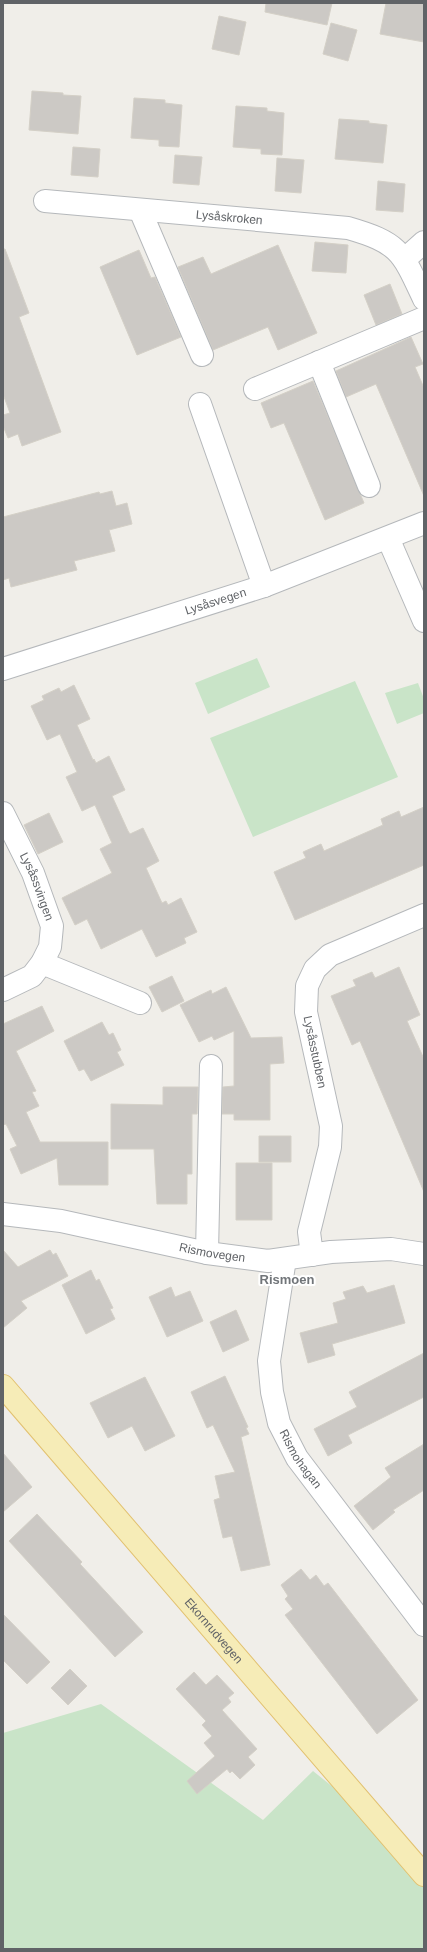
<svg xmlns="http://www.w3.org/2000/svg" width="427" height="1952" font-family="Arial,sans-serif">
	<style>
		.green { fill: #c9e4c8 }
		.building { fill: #ccc9c5; stroke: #d4d0c7 }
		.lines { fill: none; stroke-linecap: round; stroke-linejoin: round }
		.minor-casing { stroke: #b5b8bb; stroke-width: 24 }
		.major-casing { stroke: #e2c16f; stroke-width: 24 }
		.minor { stroke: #fff; stroke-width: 22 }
		.major { stroke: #f6ecb7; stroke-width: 22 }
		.labels { text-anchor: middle; stroke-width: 4; stroke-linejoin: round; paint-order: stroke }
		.street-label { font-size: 12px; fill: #606367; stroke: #fff }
		.neighbourhood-label { font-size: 13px; font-weight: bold; fill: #717579; stroke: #fff }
	</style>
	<rect width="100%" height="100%" fill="#f0eee9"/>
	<!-- green -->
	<path class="green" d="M257 658 270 687 208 714 195 683Z
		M355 681 398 777 253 837 210 738Z
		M418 683 424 699V713L397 724 385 693Z
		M101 1704 263 1820 313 1771 424 1860V1949H3V1733Z"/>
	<!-- building -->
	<path class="building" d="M266 3H332L327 25 265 12Z
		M386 3H424V42L380 34Z
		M219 16 246 22 239 55 212 49Z
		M331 23 357 30 348 61 323 54Z
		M32 91 63 93V95L81 96 78 134 29 130Z
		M134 98 165 100V103L182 105 179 147 159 146V140L131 138Z
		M236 106 267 108V111L284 113 282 155 261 154V149L233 147Z
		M339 119 369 121V123L387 125 383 163 335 159Z
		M73 147 100 149 98 177 71 175Z
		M175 155 202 157 199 185 173 183Z
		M277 158 304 160 301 193 275 191Z
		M378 181 405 184 403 212 376 210Z
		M315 242 348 245 346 273 312 271Z
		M278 245 317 333 278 350 268 327 213 350 178 267 203 257 211 274Z
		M3 249H5L29 313 19 317 61 432 22 446 18 434 8 438 3 426V415L10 413 3 394Z
		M139 250 151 278 155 277 181 337 137 355 100 267Z
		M390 284 402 314 376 325 364 295Z
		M411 337 423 364 415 367 424 388V496L376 384 346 397 336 371Z
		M313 381 364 503 325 520 284 423 271 428 261 403Z
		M112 491 116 506 127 503 132 524 109 530 115 551 74 561 77 570 11 587 9 578 3 580V517L99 492 100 494Z
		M74 685 90 719 77 725 93 760 94 759 96 763 109 756 125 790 112 796 128 831 130 834 143 828 159 861 146 868 162 903 166 901 168 905 181 898 197 932 184 938 186 943 156 957 142 929 101 949 87 919 75 925 62 898 112 873 100 849 112 843 95 805 82 811 66 777 77 772 60 734 47 740 31 706 44 700 42 696 59 688 61 692Z
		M424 807V865L295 920 274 872 306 858 303 852 321 844 324 851 383 825 381 819 399 811 401 817Z
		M49 813 63 842 38 854 24 825Z
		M399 967 420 1015 407 1021 424 1059V1192L360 1041 352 1045 331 996 356 986 353 980 372 972 375 978Z
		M172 976 184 1001 162 1012 149 987Z
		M226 987 251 1038 282 1037 284 1063 270 1064V1120H234V1114H222L223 1087 234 1086V1031L214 1040 212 1036 199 1042 180 1005 211 990 212 994Z
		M42 1006 54 1031 16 1051 36 1091 32 1092 39 1106 26 1112 40 1142H108V1185H59L57 1158 21 1174 10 1149 17 1146 6 1124 3 1125V1024Z
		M102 1022 109 1035 113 1033 121 1050 117 1052 124 1065 91 1081 84 1069 79 1071 64 1041Z
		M163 1087H198L197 1114H192V1174H187V1204H157L154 1149H111V1104L163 1105Z
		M259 1136H291V1162H259Z
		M236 1163H272V1220H236Z
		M3 1250 18 1267 50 1250 53 1255 56 1253 68 1276 21 1301 27 1308 3 1328Z
		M91 1270 96 1281 99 1279 113 1308 110 1309 115 1319 86 1334 62 1285Z
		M394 1285 405 1323 332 1344 335 1355 308 1363 300 1333 338 1323 333 1303 346 1299 343 1292 363 1286 367 1293Z
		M171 1287 175 1297 190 1291 203 1321 167 1337 149 1297Z
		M236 1310 249 1340 223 1352 210 1322Z
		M424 1353V1397L348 1435 352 1443 328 1456 314 1429 357 1407 349 1392Z
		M225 1376 248 1427 246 1428 249 1434 241 1437 270 1565 241 1571 232 1536 223 1538 214 1500 220 1498 215 1476 235 1472 213 1425 207 1428 191 1392Z
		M145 1377 175 1436 145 1451 132 1426 108 1438 90 1403Z
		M424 1444V1490L393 1510 395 1512 373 1530 354 1506 391 1477 385 1468Z
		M3 1453 32 1487 3 1512Z
		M37 1514 82 1562 80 1564 143 1632 115 1657 9 1541Z
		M301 1569 310 1580 316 1575 324 1586 328 1583 418 1700 377 1734 285 1615 293 1609 285 1599 288 1596 281 1585Z
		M3 1614 50 1662 27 1684 3 1660Z
		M70 1669 87 1686 68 1705 51 1688Z
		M194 1672 206 1685 217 1675 234 1693 228 1698 231 1702 222 1710 257 1749 248 1757 255 1765 240 1779 232 1771 230 1773 227 1769 197 1794 187 1781 215 1756 204 1743 212 1736 202 1725 206 1721 176 1689Z"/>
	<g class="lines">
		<!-- minor casing -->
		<g class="minor-casing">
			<g id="minor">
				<path id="s1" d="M45 201 348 228C400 243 402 252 424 299"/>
				<path d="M140 210 202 355"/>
				<path d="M405 259 424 242"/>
				<path d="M319 362 369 486"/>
				<path d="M255 389 424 318"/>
				<path d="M200 404 264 586"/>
				<path d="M388 538 424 621"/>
				<path id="s2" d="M3 669 264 586 424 523"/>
				<path id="s3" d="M3 813 33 873 52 926 50 947 42 963 32 976 3 990"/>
				<path d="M42 963 140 1003"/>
				<path id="s4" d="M3 1214 61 1221 207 1253 268 1261 331 1252 391 1249 424 1254"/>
				<path d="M207 1253 211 1066"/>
				<path d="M312 1255 309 1232 330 1147 331 1126 306 1012 307 986 315 969 330 955 424 915"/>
				<path id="s5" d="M285 1259 269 1361 272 1392 279 1423 297 1458 424 1625"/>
			</g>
		</g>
		<!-- major casing -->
		<g class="major-casing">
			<g id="major">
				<path id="s6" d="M3 1386 424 1875"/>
			</g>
		</g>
		<!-- minor -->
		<use href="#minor" class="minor"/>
		<!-- major -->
		<use href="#major" class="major"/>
	</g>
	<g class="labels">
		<!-- street labels -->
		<g class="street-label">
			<text dy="4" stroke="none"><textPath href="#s1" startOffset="185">Lysåskroken</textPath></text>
			<text dy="4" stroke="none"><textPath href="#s2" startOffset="223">Lysåsvegen</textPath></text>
			<text dy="4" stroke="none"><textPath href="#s3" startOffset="81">Lysåssvingen</textPath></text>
			<text transform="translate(315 1052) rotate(78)" y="4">Lysåsstubben</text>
			<text dy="4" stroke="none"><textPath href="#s4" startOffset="213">Rismovegen</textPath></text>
			<text dy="4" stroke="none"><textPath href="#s5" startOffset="208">Rismohagan</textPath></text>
			<text dy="4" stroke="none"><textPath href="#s6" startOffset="323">Ekornrudvegen</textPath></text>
		</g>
		<!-- neighbourhood labels -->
		<g class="neighbourhood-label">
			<text x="287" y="1284">Rismoen</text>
		</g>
	</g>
	<!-- border -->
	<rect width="427" height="1952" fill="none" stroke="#606367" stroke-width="8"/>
</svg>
